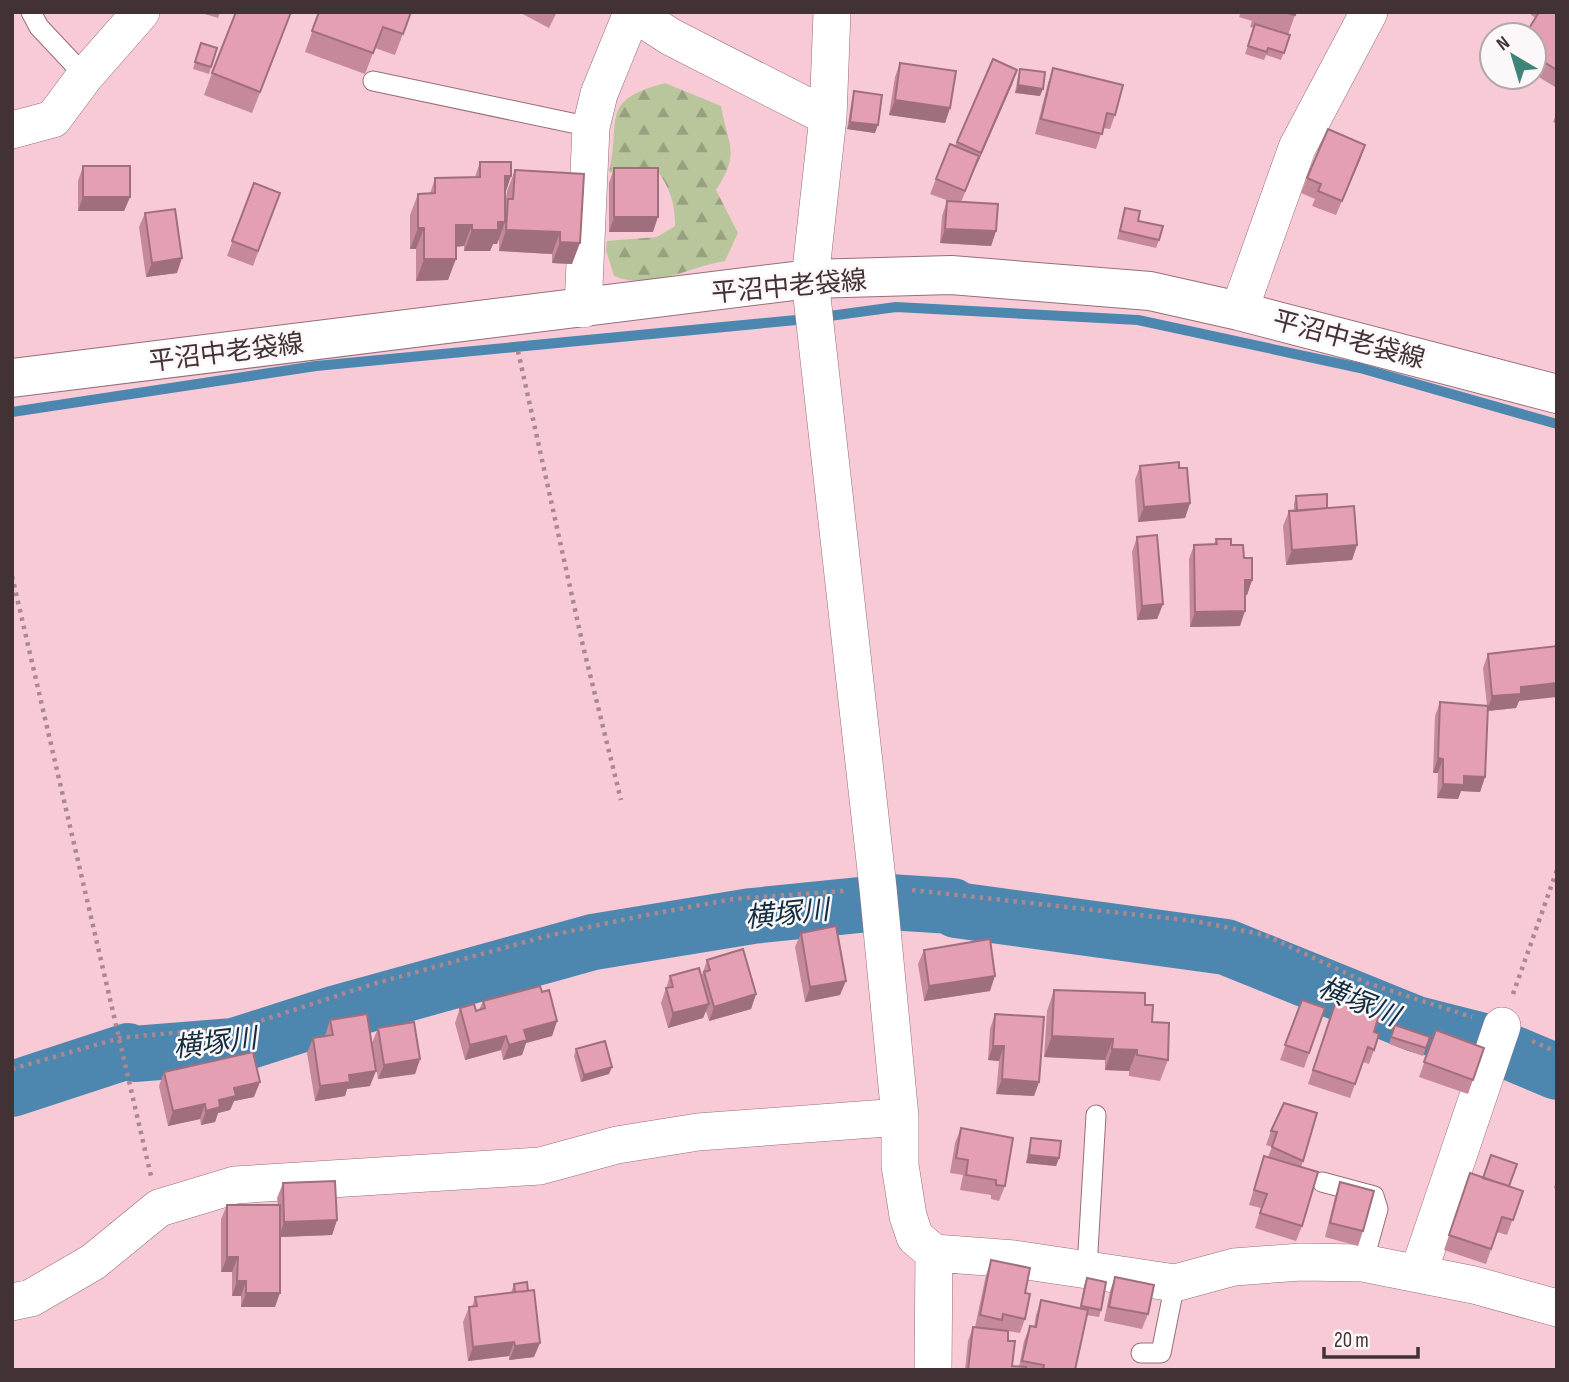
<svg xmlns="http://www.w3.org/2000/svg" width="1569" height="1382" font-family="'Sofia Sans Condensed','Noto Sans JP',sans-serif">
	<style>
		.forest { fill: url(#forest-firs) }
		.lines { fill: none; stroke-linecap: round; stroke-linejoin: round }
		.stream { stroke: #4d87af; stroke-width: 10 }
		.river { stroke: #4d87af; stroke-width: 56 }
		.service-casing { stroke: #966e79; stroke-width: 21 }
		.minor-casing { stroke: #966e79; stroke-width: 38 }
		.secondary-casing { stroke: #966e79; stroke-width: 40 }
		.path { stroke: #a98890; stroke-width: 4.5; stroke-dasharray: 3.5 5; stroke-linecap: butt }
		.service { stroke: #fff; stroke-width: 19 }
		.minor { stroke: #fff; stroke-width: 37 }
		.secondary { stroke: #fff; stroke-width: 38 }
		.wall { fill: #c5899a }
		.shaded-wall { fill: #a06f7d }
		.building { fill: #e59fb3; stroke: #a06f7d; stroke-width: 2 }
		.labels { text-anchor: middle; stroke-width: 5; stroke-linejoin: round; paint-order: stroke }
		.street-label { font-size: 26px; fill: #423135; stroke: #fcf7f8 }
		.water-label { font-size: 28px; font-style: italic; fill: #122d3f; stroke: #fcf7f8 }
	</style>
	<defs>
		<pattern id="forest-firs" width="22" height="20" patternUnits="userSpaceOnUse" patternTransform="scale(1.75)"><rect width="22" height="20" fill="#b9c69b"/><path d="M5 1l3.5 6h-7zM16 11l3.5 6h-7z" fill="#98a17f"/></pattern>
	</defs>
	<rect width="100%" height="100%" fill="#f8cad6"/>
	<!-- forest -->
	<path class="forest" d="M665 83 721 106C728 146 741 152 716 190L738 233 725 261C688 267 650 291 614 276L606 250 607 241 657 237 675 226C675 203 670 187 656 169L625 175 609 172C622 118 598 101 665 83Z"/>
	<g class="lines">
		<!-- stream -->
		<path class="stream" d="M822 317 896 307 1138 320 1360 368 1557 424
			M12 412 316 366 807 319"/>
		<!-- river -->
		<path class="river" d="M12 1089 128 1051 134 1054 234 1046 337 1013 593 942 752 916 889 902 952 906 956 910 1226 947 1416 1024 1483 1041 1557 1072"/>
		<!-- service casing -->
		<g class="service-casing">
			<path id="service" d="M31 12 39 27 85 76
				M373 81 591 127
				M1322 1182 1374 1196 1378 1209 1363 1263
				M1087 1268 1096 1115
				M1141 1353H1161L1175 1283"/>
		</g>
		<!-- minor casing -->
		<g class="minor-casing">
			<path id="minor" d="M632 12 671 37 828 117
				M832 12 828 117 810 279 878 888 900 1117V1165L908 1216 915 1237 934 1253 933 1370
				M12 130 53 119 85 76 141 12
				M583 309 591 127 599 94 632 13
				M1239 311 1297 148 1369 12
				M934 1253 1014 1259 1175 1283 1234 1267 1301 1262 1363 1263 1474 1285 1557 1308
				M1418 1274 1502 1026
				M12 1302 31 1298 93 1262 159 1208 235 1185 540 1166 617 1145 698 1132 900 1117"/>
		</g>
		<!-- secondary casing -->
		<g class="secondary-casing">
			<path id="secondary" d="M12 378 810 279 951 275 1150 291 1239 311 1557 394"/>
		</g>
		<!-- path -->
		<path class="path" d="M518 351 583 646 621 800
			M12 576 151 1176
			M912 890 1194 921 1265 935 1367 983 1472 1017
			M1513 994 1557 870
			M1532 1041 1557 1052
			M12 1069 120 1038 245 1026 373 984 547 936 641 916 733 899 844 891"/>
		<!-- service -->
		<use href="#service" class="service"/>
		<!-- minor -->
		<use href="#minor" class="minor"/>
		<!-- secondary -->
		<use href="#secondary" class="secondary"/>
	</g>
	<!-- wall -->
	<path class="wall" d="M198 12H220L218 18Z
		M319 12H411L395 55 375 48 365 74 305 52Z
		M519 12H557L549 28Z
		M1241 12H1296L1288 35H1290L1281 60 1266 55 1264 60 1245 54 1254 28 1250 27 1252 21 1239 17Z
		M1532 12H1557V84L1555 87 1534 74V35L1536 18 1531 15Z
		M286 26 252 113 204 95 212 73Z
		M201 43 217 48 209 74 193 69Z
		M993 59 1017 70 961 202 996 231 991 246 940 243 942 216 947 201H949L930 194 936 179 955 146Z
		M900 63 950 108 945 123 889 115 895 77Z
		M1053 68 1115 115 1110 129 1103 128 1096 149 1035 134 1048 83Z
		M1020 69 1040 96 1015 93 1018 76Z
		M854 91 875 133 847 129 852 99Z
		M1557 112V124L1553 122Z
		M1365 145 1336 215 1312 206 1315 199 1301 193 1307 178Z
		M480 162 511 176 505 193V207L507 191 515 170 584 174 572 264 552 263V254L499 251V239L497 244H493L490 251H464V246L456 247 448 280 416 281V249H410V215L418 194H430L435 178 475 177Z
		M83 166 130 197 124 211H78V181Z
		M614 168 653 232H609V183Z
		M254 183 280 193 253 266 227 256Z
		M1125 208 1159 240 1156 248 1117 239Z
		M145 213 177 273 146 277 139 227Z
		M1140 466 1179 468 1190 503 1185 518 1138 522 1135 480Z
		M1296 496 1327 508 1357 545 1352 560 1286 565 1283 526 1289 511H1294V504Z
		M1137 537 1163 604 1157 619 1137 620 1132 552Z
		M1216 539 1231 545 1244 558 1252 580 1247 595H1245L1240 626 1190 627 1189 559 1194 545 1214 544Z
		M1488 654 1519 701 1516 708 1488 711 1485 777 1480 792 1461 791 1458 799 1437 798 1438 773H1433L1435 716 1440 702 1487 706 1483 668Z
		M801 933 840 995 805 1002 795 947Z
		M924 950 990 991 924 1001 918 964Z
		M707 960 756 994 751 1009 709 1021 706 1011 703 1018 668 1028 661 1003 670 976 702 980V975Z
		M1054 990 1145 1005 1168 1060 1160 1081 1129 1076V1071L1105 1070V1060L1044 1057 1047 1011Z
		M542 992 557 1021 552 1036 526 1043 522 1055 503 1060 501 1050 465 1060 455 1023 460 1008 476 1011 479 1010 483 1001Z
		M1302 1000 1325 1008 1304 1068 1280 1060Z
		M995 1014 1039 1082 1034 1096 996 1094 999 1061 988 1060 990 1029Z
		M1331 1015 1374 1032V1050L1369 1064 1363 1062 1350 1098 1308 1084Z
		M330 1020 370 1086 347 1089 345 1096 315 1101 307 1053 313 1038 325 1036Z
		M1395 1025 1430 1037 1423 1056 1389 1044Z
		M378 1028 420 1059 415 1074 378 1079 372 1043Z
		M1436 1030 1484 1048 1468 1094 1419 1077Z
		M576 1049 609 1074 581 1082 574 1056Z
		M164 1072 254 1097 234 1101 230 1110 218 1113 215 1122 201 1125 200 1119 168 1126 159 1086Z
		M1284 1103 1303 1161 1301 1167 1302 1226 1296 1241 1255 1228 1261 1208 1249 1205 1264 1156 1268 1157 1272 1147 1266 1145 1271 1131Z
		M961 1128 1005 1186 999 1201 991 1199V1195L960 1190 963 1175 950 1173 955 1143Z
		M1031 1138 1059 1158 1056 1166 1026 1163 1029 1146Z
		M1470 1173 1523 1191 1507 1235 1497 1232 1486 1264 1444 1250Z
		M1557 1178V1189L1554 1188Z
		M1340 1182 1363 1231 1358 1246 1325 1237 1335 1197Z
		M283 1183 337 1220 332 1235 280 1237 275 1307H241V1296H232V1272H221V1219L227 1205H278L277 1198Z
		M991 1260 1025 1293V1319L1020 1333 1008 1331V1341L1012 1366 1019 1367 1024 1341 1030 1326 1034 1327 1036 1315 1041 1300 1080 1308 1084 1286 1087 1278 1101 1310 1099 1317 1086 1315 1075 1370H965L968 1341 973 1327H975L986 1275Z
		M1115 1277 1148 1314 1142 1329 1104 1321 1110 1291Z
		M514 1284 534 1357 509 1360V1356L468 1361 463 1322 469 1307H472L475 1297 511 1293Z"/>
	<!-- shaded-wall -->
	<path class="shaded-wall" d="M1017 70 1012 85 976 167 981 153Z
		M1018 85 1043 89 1040 96 1015 93Z
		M895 100 950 108 945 123 889 115Z
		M850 122 878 125 875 133 847 129Z
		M1365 145 1360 160 1336 215 1342 201Z
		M505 176H511L504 197Z
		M83 197H130L124 211H78Z
		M614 217H658L653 232H609Z
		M498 222H505L497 244H493L490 251H464L472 230Z
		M456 225H472L464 246 448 247Z
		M418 228H424L416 249H410Z
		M945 229 996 231 991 246 940 243Z
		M506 230 560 232 552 254 499 251Z
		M560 242 580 243 572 264 552 263Z
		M182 258 177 273 146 277 152 263Z
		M424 259H456L448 280 416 281Z
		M1190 503 1185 518 1138 522 1144 507Z
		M1357 545 1352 560 1286 565 1292 550Z
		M1245 580H1252L1247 595H1239Z
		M1163 604 1157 619 1137 620 1142 606Z
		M1245 611 1240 626 1190 627 1195 612Z
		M1557 683V697L1519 701 1516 708 1487 711 1492 696 1521 687Z
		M1438 758 1443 759 1438 773H1433Z
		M1464 776 1485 777 1480 792 1461 791 1458 799 1437 798 1443 784Z
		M995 976 990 991 924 1001 929 986Z
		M846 981 840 995 805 1002 810 987Z
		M756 994 751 1009 709 1021 714 1007Z
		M709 1004 703 1018 668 1028 673 1013Z
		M557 1021 552 1036 526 1043 522 1055 503 1060 509 1045 524 1030Z
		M506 1036 501 1050 465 1060 470 1045Z
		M1052 1036 1113 1039 1105 1060 1044 1057Z
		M993 1046H1004L999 1061 988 1060Z
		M1112 1049 1137 1050 1129 1071 1105 1070Z
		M420 1059 415 1074 378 1079 384 1065Z
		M612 1067 609 1074 581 1082 584 1075Z
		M376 1071 370 1086 347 1089 345 1096 315 1101 320 1086 349 1075Z
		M1002 1079 1039 1082 1034 1096 996 1094Z
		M260 1082 254 1097 234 1101 230 1110 218 1113 215 1122 201 1125 206 1111 234 1088Z
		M205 1104 200 1119 168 1126 173 1111Z
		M1029 1155 1059 1158 1056 1166 1026 1163Z
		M337 1220 332 1235 279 1237 284 1222Z
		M227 1257H238L232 1272H221Z
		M237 1281H246L241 1296H232Z
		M246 1293H280L275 1307H241Z
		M514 1342 509 1356 468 1361 473 1347Z
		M540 1343 534 1357 509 1360 515 1346Z"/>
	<!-- building -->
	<path class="building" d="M236 12H291L260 92 212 73Z
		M319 12H411L403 34 383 27 373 53 312 31Z
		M1283 12H1296L1295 15Z
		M1539 12H1557V70L1534 56V35H1525Z
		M1255 24 1290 35 1284 53 1268 48 1267 52 1248 46Z
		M201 43 217 48 211 67 195 62Z
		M993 59 1017 70 981 153 957 142Z
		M900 63 956 71 950 108 895 100Z
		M1053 68 1123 85 1115 115 1107 113 1102 134 1041 119Z
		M1020 69 1045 72 1043 89 1018 85Z
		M854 91 882 95 878 125 850 122Z
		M1328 129 1365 145 1342 201 1318 191 1321 184 1307 178Z
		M950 144 979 156 965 191 936 179Z
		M480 162H511V176H505V222H498V230H472V225H456V259H424V228H418V194L435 193V178L480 177Z
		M83 166H130V197H83Z
		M614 168H658V217H614Z
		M515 170 584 174 580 243 560 242V232L506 230 508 199H513Z
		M254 183 280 193 258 251 232 241Z
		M947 201 998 204 996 231 945 229Z
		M1125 208 1140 211 1138 221 1163 226 1159 240 1120 231Z
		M175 209 182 258 152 263 145 213Z
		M1179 462V468H1187L1190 503 1144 507 1140 466Z
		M1327 494V508L1297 511 1296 496Z
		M1354 506 1357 545 1292 550 1289 511Z
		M1157 535 1163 604 1142 606 1137 537Z
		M1216 539H1231V545H1243L1244 558H1252V580H1245V611L1195 612 1194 545 1217 544Z
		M1557 646V683L1521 687V694L1492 696 1488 654Z
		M1440 702 1488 706 1485 777 1464 776V785L1443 784V759L1438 758Z
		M836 926 846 981 810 987 801 933Z
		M990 939 995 976 929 986 924 950Z
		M743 949 756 994 714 1007 704 972 710 970 707 960Z
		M699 968 709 1004 673 1013 666 988 673 987 670 976Z
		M540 986 542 992 549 990 557 1021 524 1030 527 1040 509 1045 506 1036 470 1045 460 1008 474 1004 476 1011 485 1008 483 1001Z
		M1054 990 1145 993V1005H1153L1152 1022 1169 1023 1168 1060 1137 1055V1050L1112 1049 1113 1039 1052 1036Z
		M1302 1000 1325 1008 1309 1053 1285 1045Z
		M1336 1001 1379 1015 1374 1032 1379 1034 1374 1050 1368 1047 1355 1084 1313 1070Z
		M367 1014 376 1071 349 1075 350 1082 320 1086 313 1038 333 1035 330 1020Z
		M995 1014 1044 1017 1039 1082 1002 1079 1004 1046H993Z
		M414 1022 420 1059 384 1065 378 1028Z
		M1395 1025 1430 1037 1426 1048 1391 1037Z
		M1436 1030 1484 1048 1473 1080 1424 1062Z
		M605 1041 612 1067 584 1075 576 1049Z
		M253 1052 260 1082 234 1088 236 1096 219 1100 220 1107 206 1111 205 1104 173 1111 164 1072Z
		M1284 1103 1317 1113 1303 1161 1272 1147 1277 1132 1271 1131Z
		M961 1128 1013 1138 1005 1186 996 1185V1180L966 1175 968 1160 956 1158Z
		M1031 1138 1061 1141 1059 1158 1029 1155Z
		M1491 1155 1517 1164 1509 1186 1483 1178Z
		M1264 1156 1318 1172 1302 1226 1260 1213 1267 1194 1254 1190Z
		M1470 1173 1523 1191 1513 1220 1502 1217 1491 1249 1449 1235Z
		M335 1181 337 1220 284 1222 283 1183Z
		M1340 1182 1374 1191 1363 1231 1330 1223Z
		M227 1205H280V1293H246V1281H237L238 1257H227Z
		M991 1260 1030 1268 1025 1293 1030 1294 1025 1319 1003 1314 1002 1320 980 1315Z
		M1115 1277 1154 1285 1148 1314 1109 1307Z
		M1087 1278 1106 1282 1101 1310 1081 1306Z
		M527 1282 528 1291 515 1292 514 1284Z
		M534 1290 540 1343 515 1346 514 1342 473 1347 469 1307 477 1306 475 1297Z
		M1041 1300 1088 1310 1075 1370H1043L1044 1365 1022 1361 1030 1326 1036 1327Z
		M973 1327 1008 1331V1341H1015L1012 1366 1026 1367V1370H968Z"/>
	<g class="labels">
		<!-- street labels -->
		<g class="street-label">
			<text transform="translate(789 286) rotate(-5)" y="9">平沼中老袋線</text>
			<text transform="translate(1349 339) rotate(15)" y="9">平沼中老袋線</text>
			<text transform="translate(226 352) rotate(-7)" y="9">平沼中老袋線</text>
		</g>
		<!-- water labels -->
		<g class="water-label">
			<text transform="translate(787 913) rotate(-6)" y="10">横塚川</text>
			<text transform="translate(1359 1001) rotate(22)" y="10">横塚川</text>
			<text transform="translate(215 1042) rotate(-7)" y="10">横塚川</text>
		</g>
	</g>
	<!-- border -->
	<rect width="1569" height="1382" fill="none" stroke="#423135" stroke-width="28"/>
	<!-- north arrow -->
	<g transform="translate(1513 56) rotate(322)"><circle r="33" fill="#fcf7f8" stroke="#b2a8aa" stroke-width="2"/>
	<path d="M0-5L12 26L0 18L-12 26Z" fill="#3f8478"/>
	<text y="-10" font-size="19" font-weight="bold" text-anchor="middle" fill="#423135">N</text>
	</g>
	<!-- scale -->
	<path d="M1324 1347v10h94v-10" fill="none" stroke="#423135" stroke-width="3.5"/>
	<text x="1334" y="1347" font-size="21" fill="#423135" stroke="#fcf7f8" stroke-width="5" paint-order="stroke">20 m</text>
</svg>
